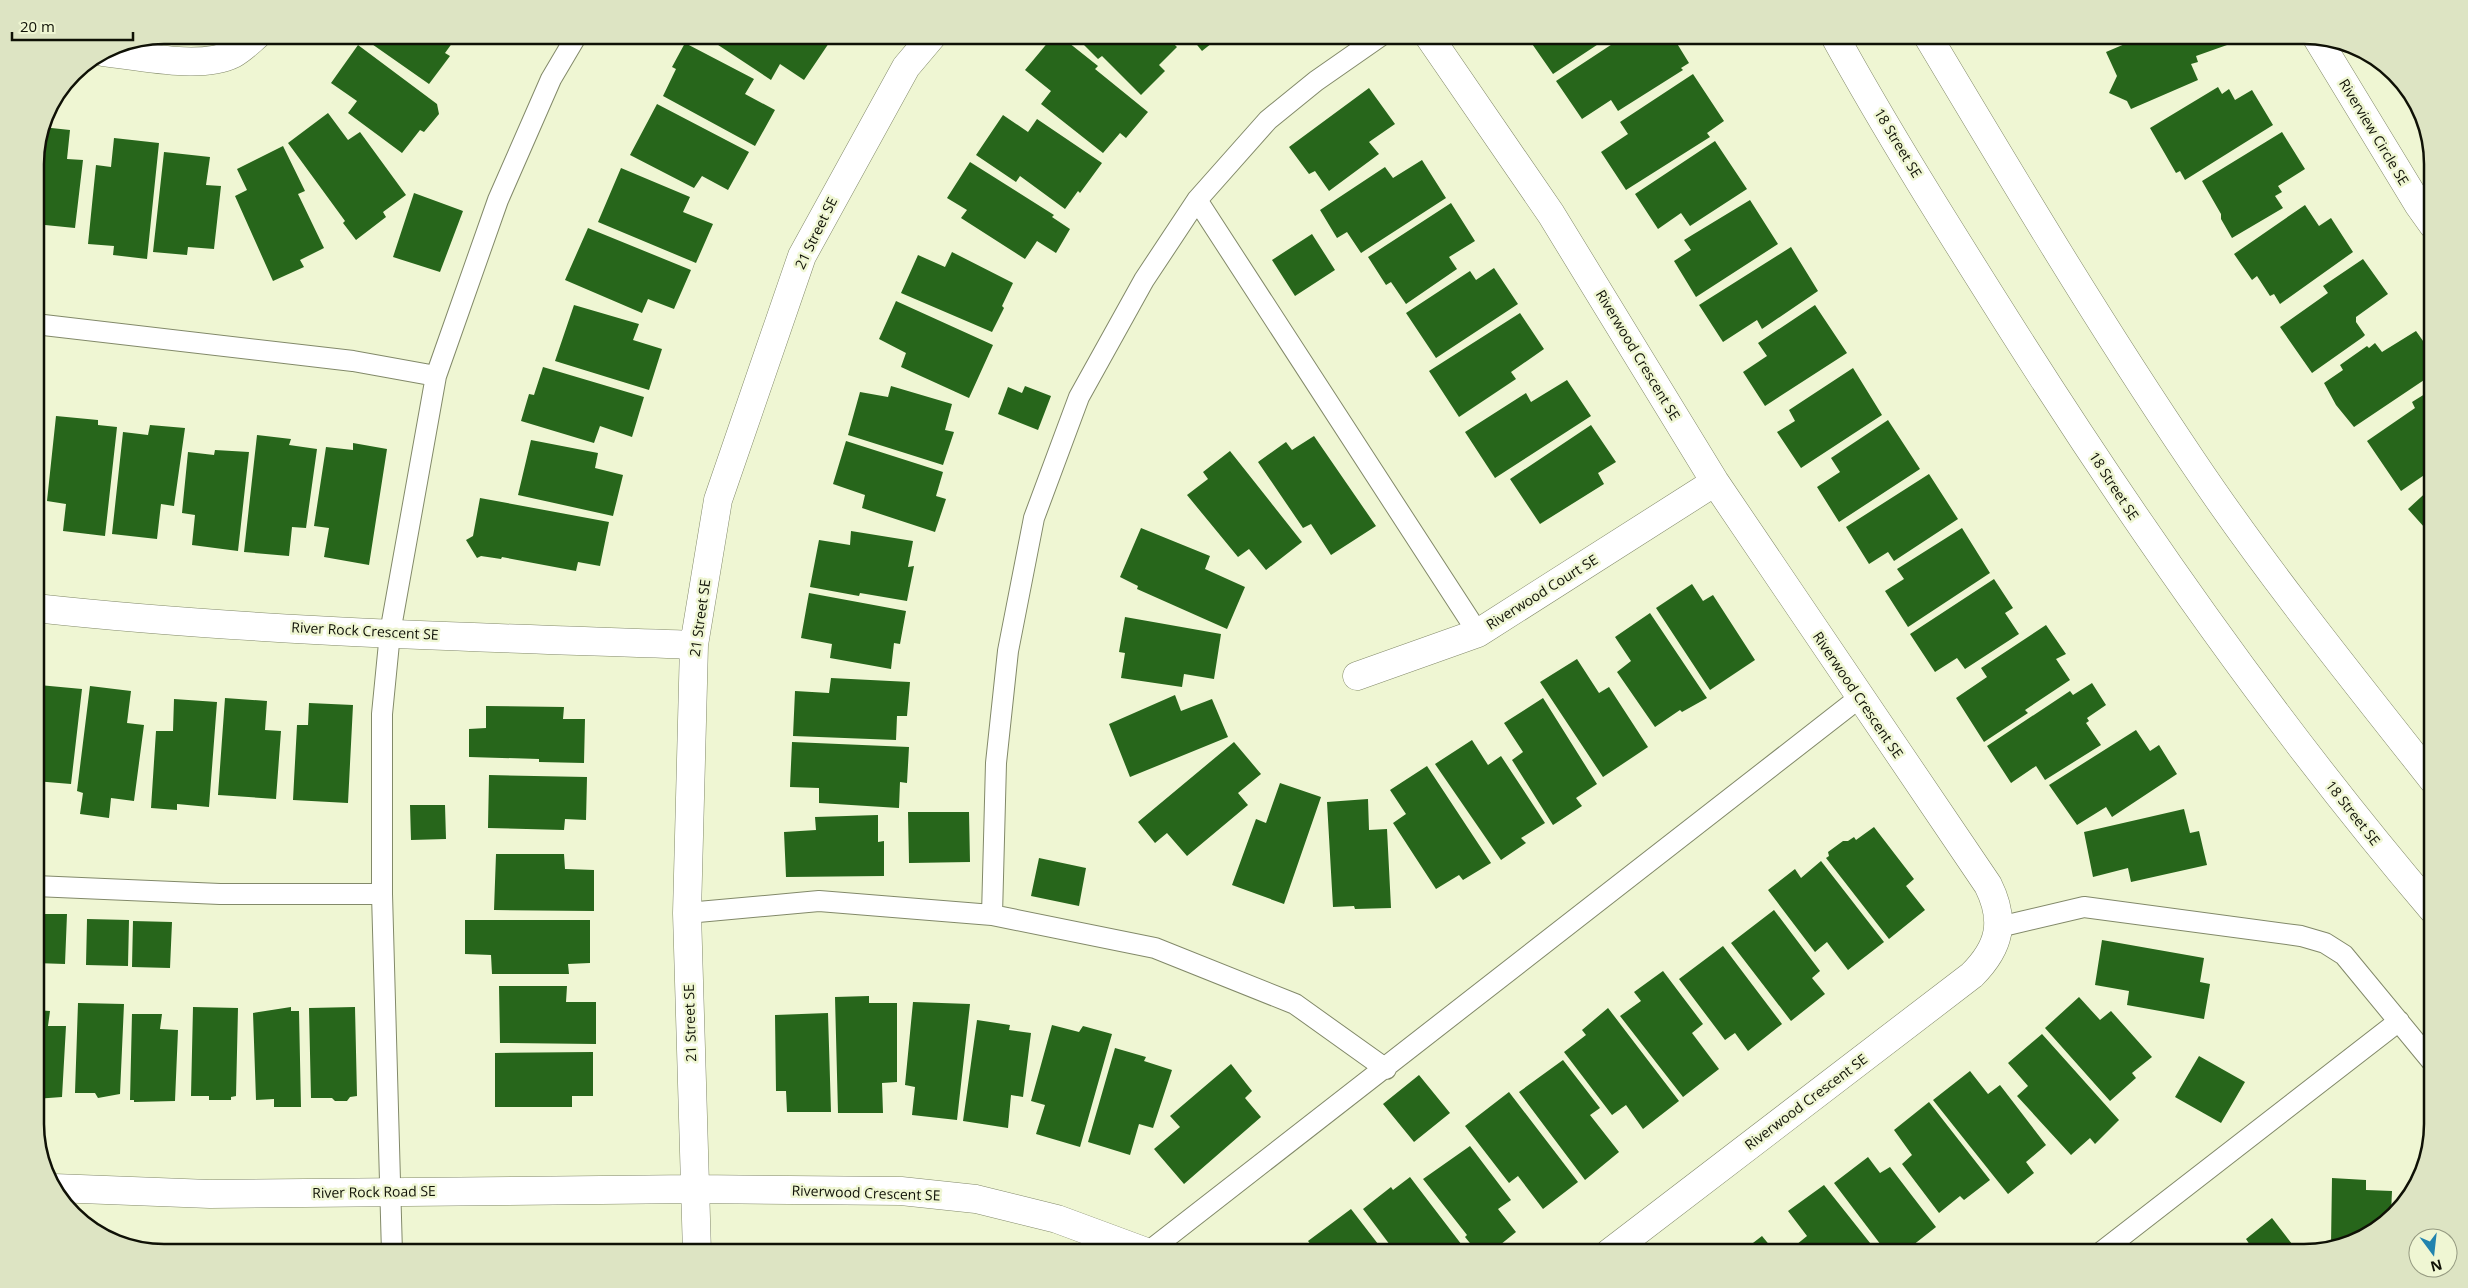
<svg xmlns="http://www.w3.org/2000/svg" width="2468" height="1288" font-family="'Open Sans',sans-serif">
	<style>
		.building { fill: #27661b }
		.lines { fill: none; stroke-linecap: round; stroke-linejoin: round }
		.lane-casing { stroke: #828969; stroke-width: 22 }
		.street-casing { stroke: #828969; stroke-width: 29 }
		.secondary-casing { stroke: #828969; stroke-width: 29 }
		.lane { stroke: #fff; stroke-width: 20 }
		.street { stroke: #fff; stroke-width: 28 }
		.secondary { stroke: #fff; stroke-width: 28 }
		.labels { text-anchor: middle; stroke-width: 5; stroke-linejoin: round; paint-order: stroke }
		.street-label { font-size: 14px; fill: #0f1106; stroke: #eff6d3 }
		.rim { fill: none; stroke: #0f1106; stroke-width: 2.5 }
	</style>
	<rect width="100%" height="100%" fill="#eff6d3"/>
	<!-- building -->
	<path class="building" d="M359 35H458L445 53 450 56 429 84Z
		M703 35H816L829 43 804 80 780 64 771 80Z
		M1054 35H1059L1098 66 1095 69 1148 112 1126 138 1120 133 1103 153 1041 104 1051 91 1025 70Z
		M1074 35H1165L1177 47 1159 65 1165 71 1141 95 1102 56 1098 59Z
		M1189 35H1222L1202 51Z
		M1533 35H1612L1553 74 1528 38Z
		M1626 35H1656L1661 44 1673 37 1689 63 1681 68 1683 70 1618 111 1611 100 1582 119 1556 81Z
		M2146 35H2223L2227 45 2196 56 2198 62 2191 64 2198 80 2131 109 2127 101 2109 93 2117 76 2106 52Z
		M685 43 754 79 745 94 775 110 755 146 663 96 676 69 672 67Z
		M358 45 437 104 439 114 424 132 420 130 402 153 348 113 357 101 331 83Z
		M1693 74 1724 121 1707 133 1710 137 1626 190 1601 152 1628 134 1620 122Z
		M2218 87 2222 94 2229 89 2235 100 2252 90 2273 125 2185 180 2180 171 2176 173 2150 128Z
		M1369 88 1395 124 1369 142 1379 154 1329 191 1315 171 1309 174 1289 147Z
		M657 104 749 152 728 190 702 176 694 188 630 155Z
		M328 113 348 140 360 132 406 195 383 212 386 217 356 240 343 223 345 221 288 143Z
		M1003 115 1028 132 1037 119 1102 163 1080 193 1078 191 1065 209 1020 176 1016 182 976 155Z
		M42 127 70 130 67 159 83 160 75 228 35 224V156Z
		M2282 132 2305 169 2278 186 2282 192 2275 196 2283 208 2232 238 2221 219V214L2202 181Z
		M114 138 159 143 147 259 113 255 114 246 88 244 96 165 111 167Z
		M1715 141 1747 189 1690 226 1681 213 1658 229 1635 194Z
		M283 146 305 191 298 194 324 248 300 260 304 267 273 281 235 196 247 190 237 169Z
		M164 152 210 157 206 185 221 186 214 249 188 247 187 255 153 252Z
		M1422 160 1446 198 1361 253 1347 232 1337 238 1320 210 1385 167 1393 178Z
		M970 162 1054 215 1052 217 1070 229 1056 253 1037 241 1025 259 961 218 967 210 947 198Z
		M621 168 690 197 683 212 713 224 696 263 598 222Z
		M414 193 463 211 440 272 393 257Z
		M1750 200 1778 244 1696 297 1674 261 1691 250 1684 240Z
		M1451 203 1475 241 1449 257 1457 269 1406 304 1391 282 1386 285 1368 257Z
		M2305 205 2319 226 2331 218 2353 252 2280 304 2274 294 2270 296 2257 276 2252 280 2234 254Z
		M588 228 691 270 674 309 648 299 642 313 565 280Z
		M1312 234 1335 270 1295 296 1272 260Z
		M1791 247 1818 291 1762 329 1757 320 1723 342 1699 305Z
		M952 252 1013 283 1002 306 1004 308 992 332 901 293 918 255 945 267Z
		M2363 259 2388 294 2356 317V322L2365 335 2363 337 2312 373 2280 327 2328 293 2323 286Z
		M1494 268 1518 304 1436 358 1406 313 1470 271 1476 280Z
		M896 301 993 345 969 398 901 367 906 353 879 339Z
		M574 305 639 324 633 340 662 349 649 390 555 361Z
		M1815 305 1847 353 1765 406 1743 372 1767 356 1758 343Z
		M1520 313 1544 349 1511 372 1516 379 1459 417 1429 371Z
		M2416 331 2433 355V374L2354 427 2336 405 2324 383 2343 370 2340 365 2367 346 2369 348 2375 343 2382 352Z
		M543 367 644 397 632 437 600 426 594 443 521 421 529 394 534 395Z
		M1853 368 1882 415 1801 468 1777 432 1795 421 1789 410Z
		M1567 380 1591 416 1495 478 1465 432 1526 393 1531 402Z
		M891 386 952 404 945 430 954 432 943 465 848 435 860 392 888 397Z
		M1025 386 1051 396 1038 430 998 414 1008 387 1022 393Z
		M2433 389V469L2401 491 2367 441 2415 408 2412 402Z
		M56 416 98 420V425L117 427 105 536 63 531 66 504 47 501Z
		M1888 420 1920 469 1839 522 1817 487 1840 472 1831 458Z
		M35 424 41 425 37 460H35Z
		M150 425 185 428 174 506 161 504 157 539 112 534 123 432 148 435Z
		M1591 425 1616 462 1598 473 1604 484 1540 524 1510 479Z
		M257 435 291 439 289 445 317 449 306 528 292 527 289 556 244 552Z
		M1314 436 1376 526 1331 555 1311 524 1303 528 1258 462 1286 442 1292 450Z
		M531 440 598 453 595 468 623 475 613 516 518 495Z
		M846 441 943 472 936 496 946 499 935 532 862 508 865 495 833 484Z
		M353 443 387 449 369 565 324 557 329 528 314 526 326 447 353 450Z
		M215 450 249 452 238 551 192 545 195 515 182 513 188 452 214 455Z
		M1230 451 1302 542 1266 570 1249 549 1238 557 1187 495 1208 479 1203 472Z
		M1929 474 1958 519 1894 561 1888 552 1869 564 1846 527Z
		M2433 486V537L2408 509Z
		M480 498 609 522 600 566 578 562 576 571 502 557 501 559 481 556 477 558 466 540 473 536Z
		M1141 528 1210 556 1205 569 1245 587 1227 629 1137 589 1138 586 1120 577Z
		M1962 528 1990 573 1908 627 1885 591 1904 579 1897 569Z
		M851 531 913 541 908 567 914 566 907 601 860 593 859 596 810 587 819 540 850 545Z
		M1994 579 2013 608 2005 613 2019 634 1965 669 1957 658 1935 672 1910 634Z
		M1692 584 1703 601 1713 595 1755 660 1710 690 1656 608Z
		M809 593 906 611 900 644 894 643 891 669 830 658 832 644 801 638Z
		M1650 613 1707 698 1682 712 1680 710 1655 727 1617 672 1631 661 1615 637Z
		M1125 617 1221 634 1214 679 1184 674 1182 687 1121 678 1125 653 1119 652Z
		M2046 625 2066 654 2056 659 2070 680 2025 710 2028 713 1984 742 1956 698 1987 677 1981 668Z
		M1577 659 1599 693 1609 687 1648 747 1603 777 1540 682Z
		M831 678 910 682 907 716H897L896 740 793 736 795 691 829 693Z
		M2092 683 2106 705 2087 718 2089 721 2086 723 2101 745 2045 780 2036 766 2011 783 1987 746 2070 691 2073 695Z
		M39 685 82 689 71 784 35 781V711Z
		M90 686 131 691 127 723 144 725 134 801 111 798 109 818 80 814 83 793 77 791Z
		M1175 695 1181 711 1212 699 1228 737 1130 777 1109 724Z
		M225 698 267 701 265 730 281 731 276 799 218 795Z
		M1543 698 1597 784 1576 798 1582 806 1553 825 1512 760 1523 752 1504 723Z
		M174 699 217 702 209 807 177 804V810L151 808 156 731H173Z
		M309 703 353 705 348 803 293 800 297 725H308Z
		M486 706 564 707 563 719H585L584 763 539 762V759L469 757V729L486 728Z
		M2136 730 2150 751 2159 745 2177 774 2112 817 2106 807 2077 825 2049 785Z
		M1472 740 1488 765 1501 756 1545 823 1521 838 1526 843 1501 860 1435 764Z
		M792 742 909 747 907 783 900 782 899 808 819 803V788L790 787Z
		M1234 742 1261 774 1238 793 1248 805 1187 856 1167 833 1155 843 1138 822Z
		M1427 766 1491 863 1463 880 1459 875 1436 889 1393 823 1406 814 1390 790Z
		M489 775 587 777 586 820 565 819 564 830 488 828Z
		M1280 783 1321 797 1284 904 1232 885 1256 819 1266 823Z
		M1368 799 1369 830 1387 829 1391 908 1355 909 1354 906 1333 907 1327 802Z
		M410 805H445L446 839 411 840Z
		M2184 809 2190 833 2199 831 2207 865 2131 882 2128 868 2093 877 2084 832Z
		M908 812H969L970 862 909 863Z
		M878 815V842L884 841V876L786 877 784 832 816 830 815 817Z
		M1874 827 1914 879 1906 886 1925 910 1889 939 1826 858 1829 856 1828 852 1843 841H1848L1854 837 1856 840Z
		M496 854H564L565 869 594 870V911L494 910Z
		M1039 858 1086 868 1079 906 1031 896Z
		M1821 861 1884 942 1848 970 1827 942 1815 952 1768 890 1795 869 1801 878Z
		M1774 910 1820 971 1812 978 1825 994 1791 1021 1731 943Z
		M35 914H67L65 964 35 963Z
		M87 919 129 920 128 966 86 965Z
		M465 920H590V963L568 964 569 974H492L491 955 465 954Z
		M133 921 172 922 170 968 132 967Z
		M2102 940 2204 958 2200 982 2210 984 2204 1019 2127 1005 2129 991 2095 985Z
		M1723 946 1782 1024 1748 1051 1735 1033 1725 1040 1679 979Z
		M1663 971 1703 1024 1692 1033 1719 1069 1683 1097 1620 1016 1641 1001 1634 992Z
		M499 986H567L566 1002H596V1044L500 1043Z
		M869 996V1003H897V1082L882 1083 883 1113H838L835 997Z
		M2079 997 2100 1020 2111 1011 2152 1057 2132 1073 2136 1078 2110 1101 2045 1028Z
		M913 1002 970 1004 957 1120 912 1115 915 1087 905 1085Z
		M78 1003 124 1004 120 1094 98 1098 95 1093H75Z
		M193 1007 238 1008 236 1096 231 1097V1100H209V1096H191Z
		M291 1007V1011H299L301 1107H274V1099L256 1100 253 1013Z
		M355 1007 357 1096 350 1097 347 1101H335L332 1098H311L309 1008Z
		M1608 1008 1679 1101 1643 1129 1626 1105 1612 1115 1564 1052 1586 1035 1582 1030Z
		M35 1010 50 1011 48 1026H66L62 1097 35 1099Z
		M828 1013 831 1112H787L786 1091H776L775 1015Z
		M132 1014H162L160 1029 178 1030 175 1101 134 1102V1100H130Z
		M977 1020 1010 1025 1009 1030 1031 1033 1023 1097 1011 1095 1008 1128 963 1121Z
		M1052 1025 1079 1032 1083 1026 1112 1034 1080 1147 1036 1134 1045 1105 1031 1101Z
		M2042 1034 2119 1120 2095 1144 2090 1138 2071 1155 2017 1096 2028 1086 2008 1063Z
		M1115 1048 1146 1057 1144 1061 1172 1070 1153 1128 1139 1124 1130 1155 1088 1142Z
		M593 1052V1096H572V1107H495V1053Z
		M2199 1056 2245 1082 2221 1123 2175 1097Z
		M1563 1060 1600 1108 1590 1115 1619 1152 1585 1180 1519 1092Z
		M1231 1064 1252 1091 1245 1098 1261 1117 1184 1184 1154 1149 1180 1127 1170 1116Z
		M1970 1071 1988 1094 2000 1085 2046 1145 2026 1162 2034 1173 2008 1194 1933 1100Z
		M1419 1075 1450 1113 1414 1142 1383 1104Z
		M1509 1092 1578 1182 1543 1209 1518 1176 1509 1183 1465 1126Z
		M1929 1102 1990 1180 1964 1200 1960 1196 1939 1213 1902 1164 1912 1155 1894 1130Z
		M1470 1146 1511 1200 1498 1209 1516 1232 1490 1253H1478L1465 1237 1467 1235 1423 1179Z
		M1868 1157 1880 1173 1890 1167 1936 1227 1903 1253H1887L1834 1183Z
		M1410 1177 1468 1253H1396L1363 1209 1391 1187 1393 1190Z
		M2332 1178 2366 1180V1190L2392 1191 2391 1214 2376 1231 2331 1245Z
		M1824 1185 1878 1253H1802L1796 1245 1807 1236 1788 1211Z
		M1351 1209 1385 1253H1317L1308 1241Z
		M2272 1218 2299 1253H2245L2252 1248 2246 1239Z
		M1762 1236 1776 1253H1740Z"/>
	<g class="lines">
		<!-- lane casing -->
		<g class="lane-casing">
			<path id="lane" d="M1197 200 1478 633
				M35 324 353 361 436 376
				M35 886 220 894H382
				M687 913 819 901 992 915 1155 948 1295 1004 1386 1069
				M992 915 996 763 1008 651 1034 518 1079 397 1144 280 1197 200 1268 120 1316 81 1382 35
				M1999 927 2084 907 2301 936 2325 943 2344 955 2433 1063
				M1148 1252 1859 698
				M392 1253 382 894V714L390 633 436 376 498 200 551 79 577 35
				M2100 1253 2399 1021"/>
		</g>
		<!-- street casing -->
		<g class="street-casing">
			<path id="street" d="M1428 35 1551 214 1715 482 1988 885C2006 921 2000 947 1972 975L1609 1253
				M2317 38 2418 204 2433 225
				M103 52C139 56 201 70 233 54 242 49 249 42 257 35
				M35 608C254 632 475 637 694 645
				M1357 676 1478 633 1715 482
				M54 1188 210 1194 694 1189 901 1191 976 1199 1057 1219 1149 1253
				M697 1253 687 913 694 645 718 500 802 256 906 67 933 35"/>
		</g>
		<!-- secondary casing -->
		<g class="secondary-casing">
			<path id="secondary" d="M1834 35C1888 133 1948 228 2008 323 2137 527 2276 726 2433 910
				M1927 35C2013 179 2099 323 2193 462 2267 572 2351 676 2433 780"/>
		</g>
		<!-- lane -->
		<use href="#lane" class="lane"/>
		<!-- street -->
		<use href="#street" class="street"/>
		<!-- secondary -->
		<use href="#secondary" class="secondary"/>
	</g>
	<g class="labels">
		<!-- street labels -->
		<g class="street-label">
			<text transform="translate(2374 132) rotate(59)" y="5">Riverview Circle SE</text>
			<text transform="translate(1898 143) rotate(59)" y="5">18 Street SE</text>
			<text transform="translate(816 233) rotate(-64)" y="5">21 Street SE</text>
			<text transform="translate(1638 355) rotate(59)" y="5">Riverwood Crescent SE</text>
			<text transform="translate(2114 486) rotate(57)" y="5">18 Street SE</text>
			<text transform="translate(1542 592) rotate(-32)" y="5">Riverwood Court SE</text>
			<text transform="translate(700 618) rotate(-82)" y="5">21 Street SE</text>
			<text transform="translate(365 631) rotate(3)" y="5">River Rock Crescent SE</text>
			<text transform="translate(1858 695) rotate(56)" y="5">Riverwood Crescent SE</text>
			<text transform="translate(2353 813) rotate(52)" y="5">18 Street SE</text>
			<text transform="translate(690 1023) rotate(-92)" y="5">21 Street SE</text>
			<text transform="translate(1806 1102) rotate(-37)" y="5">Riverwood Crescent SE</text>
			<text transform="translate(374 1192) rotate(-1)" y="5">River Rock Road SE</text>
			<text transform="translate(866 1193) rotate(2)" y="5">Riverwood Crescent SE</text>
		</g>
	</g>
	<!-- crop -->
	<path d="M0 0H2468V1288H0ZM164 44H2304A120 120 0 0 1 2424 164V1124A120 120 0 0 1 2304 1244H164A120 120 0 0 1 44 1124V164A120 120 0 0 1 164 44Z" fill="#dde4c3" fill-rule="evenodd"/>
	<path class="rim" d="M164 44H2304A120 120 0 0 1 2424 164V1124A120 120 0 0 1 2304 1244H164A120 120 0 0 1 44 1124V164A120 120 0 0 1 164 44Z"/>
	<!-- north arrow -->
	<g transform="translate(2433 1253) rotate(165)"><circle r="24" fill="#eff6d3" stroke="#959a81"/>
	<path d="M0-4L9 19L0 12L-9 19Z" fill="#2183ae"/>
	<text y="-8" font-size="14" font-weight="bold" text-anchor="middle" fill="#0f1106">N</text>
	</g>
	<!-- scale -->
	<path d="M12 32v8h121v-8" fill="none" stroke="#0f1106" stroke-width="2.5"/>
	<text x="20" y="32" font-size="15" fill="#0f1106" stroke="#eff6d3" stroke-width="4" paint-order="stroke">20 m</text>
</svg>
